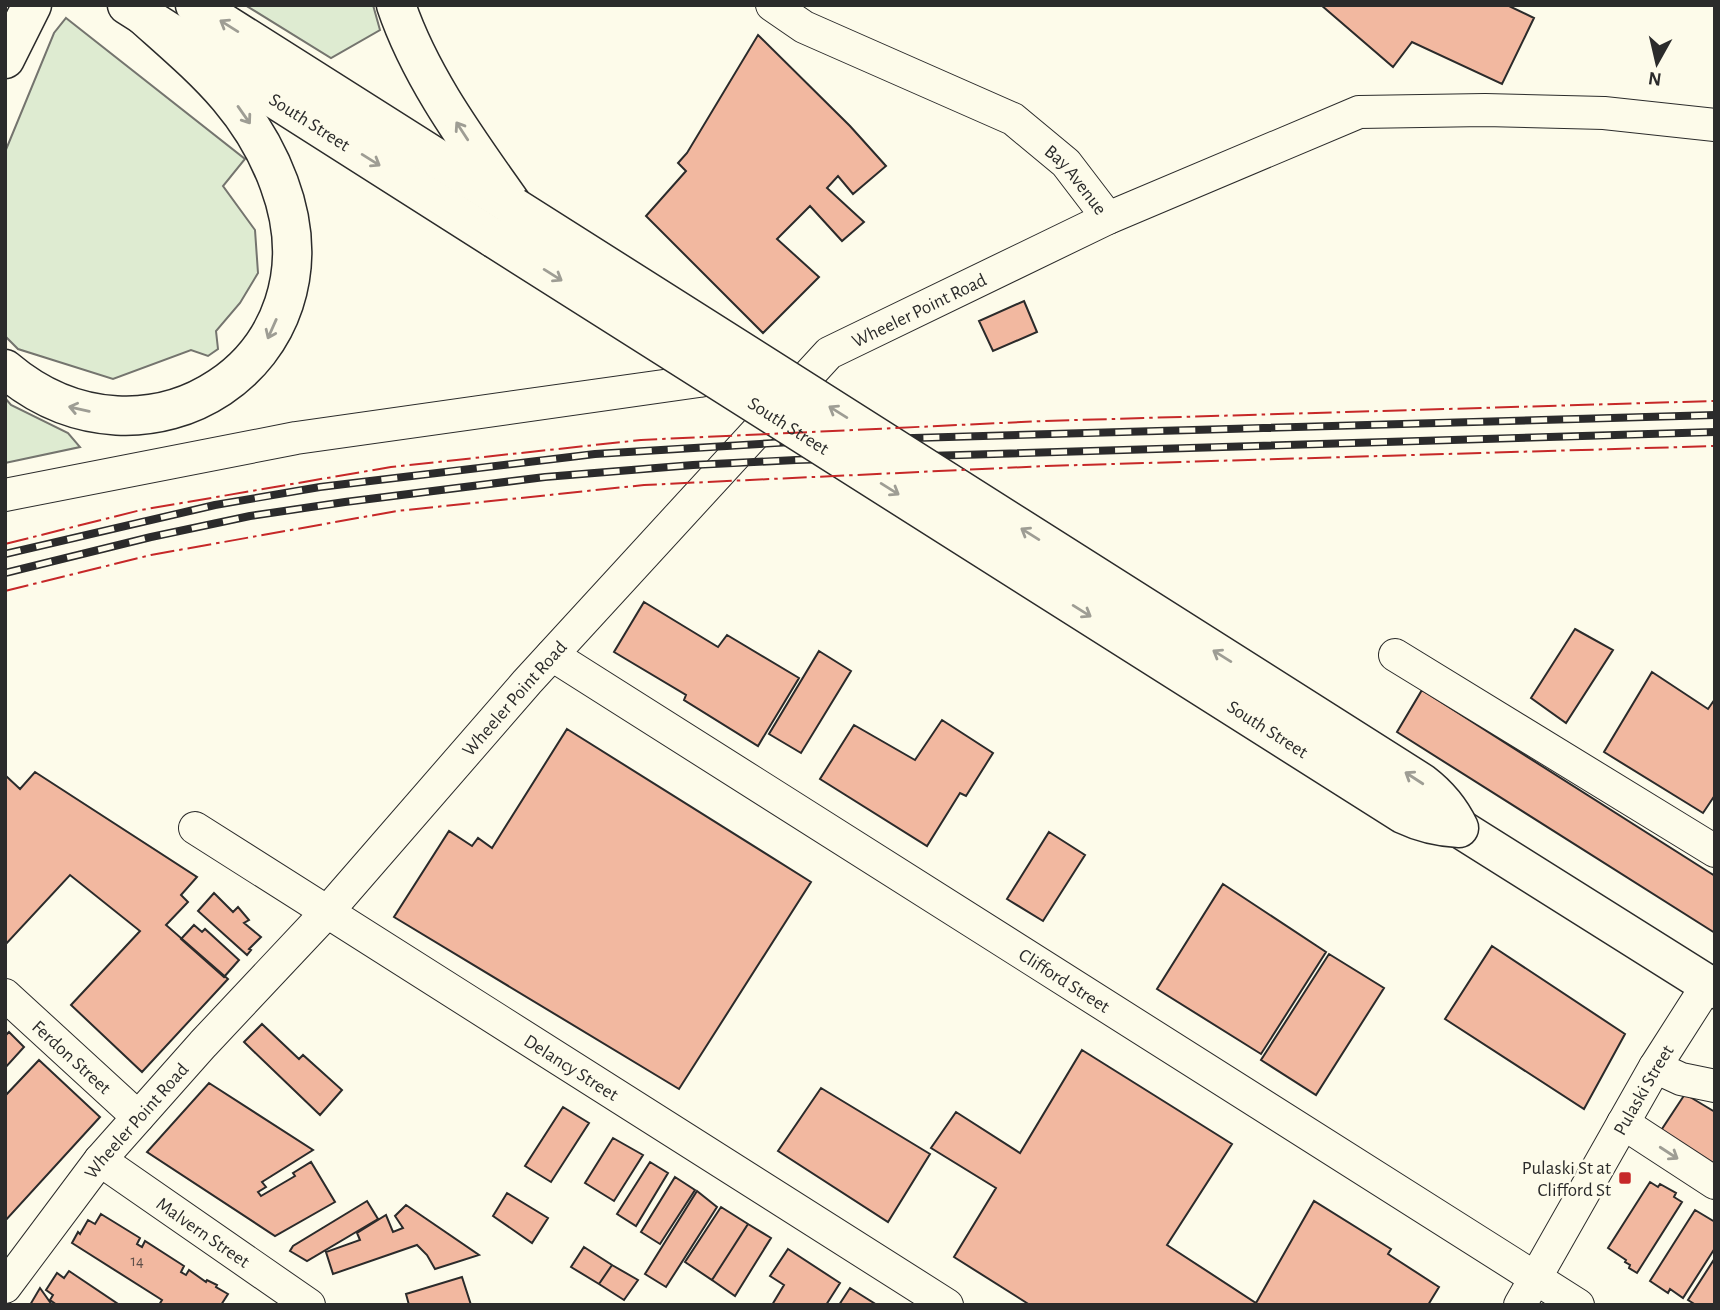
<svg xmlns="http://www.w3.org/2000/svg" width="1720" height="1310" font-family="'Alegreya Sans',sans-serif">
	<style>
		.green { fill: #deebd1; stroke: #74746e; stroke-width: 2 }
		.building { fill: #f2b8a0; stroke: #2b2b2b; stroke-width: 2 }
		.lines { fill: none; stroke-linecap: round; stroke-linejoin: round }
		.minor-casing { stroke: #2b2b2b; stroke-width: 34 }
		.major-casing { stroke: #2b2b2b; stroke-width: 41 }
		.highway-casing { stroke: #2b2b2b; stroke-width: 41 }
		.minor { stroke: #fdfbea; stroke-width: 32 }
		.major { stroke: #fdfbea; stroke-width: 38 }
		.highway { stroke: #fdfbea; stroke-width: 38 }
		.rail-casing { stroke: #2b2b2b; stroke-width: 8 }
		.rail { stroke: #fdfbea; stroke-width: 5; stroke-dasharray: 16; stroke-linecap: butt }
		.major-bridge-casing { stroke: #2b2b2b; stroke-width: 41; stroke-linecap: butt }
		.major-bridge { stroke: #fdfbea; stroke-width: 38 }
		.power { stroke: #c62828; stroke-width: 2; stroke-dasharray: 24 5 3.5 5; stroke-linecap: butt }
		.oneway { stroke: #9e9d94 }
		.poi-dot { fill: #c62828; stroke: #fdfbea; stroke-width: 2.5 }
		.labels { text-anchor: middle; stroke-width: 5; stroke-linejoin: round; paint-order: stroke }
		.number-label { font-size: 16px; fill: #5d4e48 }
		.street-label { font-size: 19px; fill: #2b2b2b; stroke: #fdfbea }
		.poi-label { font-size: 19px; fill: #2b2b2b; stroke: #fdfbea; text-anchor: end }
	</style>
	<rect width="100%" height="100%" fill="#fdfbea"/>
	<!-- green -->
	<path class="green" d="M245 5H373L380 30 331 58Z
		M66 18 245 159 223 186 255 230 258 273 240 303 216 331 218 349 208 356 191 350 113 379 18 349 5 336V152L54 33Z
		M5 398 11 405 68 433 80 447 5 463Z"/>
	<!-- building -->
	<path class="building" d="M1321 5H1507L1534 18 1502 84 1412 42 1393 67Z
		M758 35 850 126 886 166 853 194 838 176 827 188 864 222 842 241 810 206 777 239 819 277 763 333 646 216 686 171 678 163 687 153Z
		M1024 301 1037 332 993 351 979 321Z
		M644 602 718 647 727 635 799 678 758 746 684 700 686 695 614 652Z
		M1575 629 1613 650 1566 723 1531 698Z
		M819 651 851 671 801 753 769 734Z
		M1652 672 1708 709 1715 699V795L1703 813 1604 752Z
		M1422 690 1715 876V933L1397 732Z
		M942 720 993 753 966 796 960 793 927 846 820 779 854 725 915 760Z
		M567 729 811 882 679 1089 394 917 449 831 472 846 478 838 492 848Z
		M35 772 197 877 181 895 188 902 166 925 228 979 142 1072 71 1005 140 931 70 875 5 945V775L20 789Z
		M1049 832 1085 855 1043 921 1007 899Z
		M1223 884 1326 952 1261 1054 1157 989Z
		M214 893 233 912 238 907 249 920 244 923 261 937 249 949 251 950 247 955 198 911Z
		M194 925 202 932 205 929 239 960 224 977 181 939Z
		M1492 946 1625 1034 1584 1109 1445 1019Z
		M1329 954 1384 988 1316 1095 1261 1060Z
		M262 1024 299 1059 303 1055 342 1090 320 1115 244 1042Z
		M9 1032 24 1047 5 1068V1036Z
		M1082 1050 1232 1144 1167 1245 1256 1303 1314 1201 1391 1249 1388 1254 1439 1287 1428 1305H1030L954 1257 996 1188 931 1148 956 1112 1020 1153Z
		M39 1060 100 1117 5 1221V1096Z
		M209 1083 313 1150 262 1182 266 1187 258 1192 261 1196 295 1176 293 1173 311 1162 335 1202 275 1236 147 1152Z
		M821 1088 930 1154 888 1222 778 1151Z
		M1685 1094 1715 1112V1167L1660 1132Z
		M563 1107 589 1123 551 1182 525 1166Z
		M613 1138 643 1155 614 1201 585 1183Z
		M650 1162 668 1173 636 1226 617 1214Z
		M675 1177 695 1190 660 1244 641 1232Z
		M1650 1182 1658 1187 1660 1184 1676 1193 1674 1197 1682 1202 1637 1273 1629 1268 1630 1265 1625 1262 1626 1260 1608 1248Z
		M697 1191 717 1207 666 1287 645 1274Z
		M507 1193 548 1218 532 1243 493 1216Z
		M367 1201 378 1219 307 1261 290 1251 293 1246Z
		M406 1205 479 1255 435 1269 427 1255 417 1245 333 1274 326 1252 360 1240 357 1233 386 1215 393 1232 403 1228 395 1216Z
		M721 1207 748 1224 712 1280 685 1262Z
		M1695 1210 1715 1222V1248L1683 1298 1670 1289 1668 1293 1650 1281Z
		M101 1214 140 1238 137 1244 142 1247 145 1241 184 1266 181 1272 186 1275 189 1270 206 1282 207 1280 217 1285 216 1287 228 1294 221 1305H159L162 1300 72 1243 78 1232 80 1234 88 1220 95 1224Z
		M748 1224 771 1238 735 1296 712 1280Z
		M584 1247 612 1265 599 1284 571 1267Z
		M788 1249 840 1283 826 1305H772L784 1285 770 1276Z
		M1715 1258V1305H1696L1688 1300Z
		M612 1265 638 1280 624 1300 599 1284Z
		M69 1271 118 1304 117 1305H57L50 1300 53 1295 46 1290 57 1273 64 1278Z
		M462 1277 471 1305H409L406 1294Z
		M40 1288 52 1305H30Z
		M850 1288 877 1305H839Z"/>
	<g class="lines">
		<!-- minor casing -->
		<g class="minor-casing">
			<g id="minor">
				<path id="s1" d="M772 5 804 27 1013 119 1066 163 1108 218"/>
				<path d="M5 495 296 438 699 381 729 375"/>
				<path id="s2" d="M552 655 1578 1305"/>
				<path d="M1395 655 1715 851"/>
				<path id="s3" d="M195 828 947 1305"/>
				<path id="s4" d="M5 995 138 1117"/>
				<path d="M1655 1067 1681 1079 1715 1086"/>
				<path d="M1623 1123 1715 1183"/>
				<path id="s5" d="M100 1160 309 1305"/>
				<path id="s6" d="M5 1287 100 1160 203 1044 328 911 527 682 829 353 1108 218 1359 112 1485 110 1604 113 1715 125"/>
				<path id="s7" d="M1520 1305 1655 1067 1708 984"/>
			</g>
		</g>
		<!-- major casing -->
		<g class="major-casing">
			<g id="major">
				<path id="s8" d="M127 5 495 239"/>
				<path d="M195 5 514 207"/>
				<path d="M1459 828 1715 989"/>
			</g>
		</g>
		<!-- highway casing -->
		<g class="highway-casing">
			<path id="highway" d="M396 5C421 79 470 144 514 207
				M5 59 32 5
				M5 369C146 489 345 360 279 183 251 107 202 68 144 16"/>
		</g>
		<!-- minor -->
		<use href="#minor" class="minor"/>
		<!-- major -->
		<use href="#major" class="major"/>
		<!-- highway -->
		<use href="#highway" class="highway"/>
		<!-- rail casing -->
		<g class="rail-casing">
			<path id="rail" d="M5 554 215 505 320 487 595 454 809 441 1715 415
				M5 573 151 537 250 516 345 502 545 477 693 465 796 460 1715 432"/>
		</g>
		<!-- rail -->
		<use href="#rail" class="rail"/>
		<!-- major-bridge casing -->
		<g class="major-bridge-casing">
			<g id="major-bridge">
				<path id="s9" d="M495 239 1403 814C1422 823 1438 827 1459 828 1450 809 1439 796 1422 783L514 207"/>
			</g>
		</g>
		<!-- major-bridge -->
		<use href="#major-bridge" class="major-bridge"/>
		<!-- power -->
		<path class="power" d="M5 544 141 510 391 467 641 440 1044 421 1715 401
			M5 591 151 555 397 511 644 485 1046 466 1715 446"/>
	</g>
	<!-- one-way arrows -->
	<defs><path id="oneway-shaft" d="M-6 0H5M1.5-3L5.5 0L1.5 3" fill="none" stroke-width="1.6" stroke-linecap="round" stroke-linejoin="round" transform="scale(1.75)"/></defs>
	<g class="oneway">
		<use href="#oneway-shaft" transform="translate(229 26) rotate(-148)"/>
		<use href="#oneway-shaft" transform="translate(244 115) rotate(55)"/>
		<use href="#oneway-shaft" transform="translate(462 131) rotate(-123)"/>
		<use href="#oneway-shaft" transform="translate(371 160) rotate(32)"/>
		<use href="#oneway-shaft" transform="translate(553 275) rotate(32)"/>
		<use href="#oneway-shaft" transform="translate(272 329) rotate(114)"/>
		<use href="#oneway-shaft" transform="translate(79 409) rotate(-167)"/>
		<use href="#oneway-shaft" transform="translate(838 412) rotate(-148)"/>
		<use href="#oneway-shaft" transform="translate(890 489) rotate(32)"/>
		<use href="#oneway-shaft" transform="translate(1030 534) rotate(-148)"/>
		<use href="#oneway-shaft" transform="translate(1082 611) rotate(32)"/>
		<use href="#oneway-shaft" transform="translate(1222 656) rotate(-148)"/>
		<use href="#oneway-shaft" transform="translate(1414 778) rotate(-147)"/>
		<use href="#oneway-shaft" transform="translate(1669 1153) rotate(33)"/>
	</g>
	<!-- markers -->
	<rect class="poi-dot" x="1618" y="1171" width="14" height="14" rx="3.5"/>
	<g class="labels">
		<!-- number labels -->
		<g class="number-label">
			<text x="137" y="1266">14</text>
		</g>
		<!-- street labels -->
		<g class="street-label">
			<text dy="7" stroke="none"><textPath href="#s8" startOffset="217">South Street</textPath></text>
			<text dy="7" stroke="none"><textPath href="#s1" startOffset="355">Bay Avenue</textPath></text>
			<text dy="7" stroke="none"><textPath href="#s6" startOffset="1346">Wheeler Point Road</textPath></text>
			<text dy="7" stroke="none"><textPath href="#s9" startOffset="348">South Street</textPath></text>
			<text dy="7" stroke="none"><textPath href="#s6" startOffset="779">Wheeler Point Road</textPath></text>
			<text dy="7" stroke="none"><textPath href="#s9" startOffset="915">South Street</textPath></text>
			<text dy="7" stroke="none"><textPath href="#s2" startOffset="607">Clifford Street</textPath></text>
			<text dy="7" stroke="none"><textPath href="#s4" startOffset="91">Ferdon Street</textPath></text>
			<text dy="7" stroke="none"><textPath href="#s3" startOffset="446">Delancy Street</textPath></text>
			<text dy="7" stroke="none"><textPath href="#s7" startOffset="248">Pulaski Street</textPath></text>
			<text dy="7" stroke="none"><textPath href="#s6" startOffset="212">Wheeler Point Road</textPath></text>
			<text dy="7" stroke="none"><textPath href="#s5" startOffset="126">Malvern Street</textPath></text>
		</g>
		<!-- poi labels -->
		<g class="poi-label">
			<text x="1611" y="1174">Pulaski St at<tspan x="1611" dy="22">Clifford St</tspan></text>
		</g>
	</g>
	<!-- border -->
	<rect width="1720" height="1310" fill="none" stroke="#2b2b2b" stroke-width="14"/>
	<!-- north arrow -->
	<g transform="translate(1657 63) rotate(188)" stroke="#fdfbea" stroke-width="5" paint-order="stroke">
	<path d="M0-5L12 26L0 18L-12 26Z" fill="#2b2b2b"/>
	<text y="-10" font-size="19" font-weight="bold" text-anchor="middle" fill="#2b2b2b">N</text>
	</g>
</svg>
